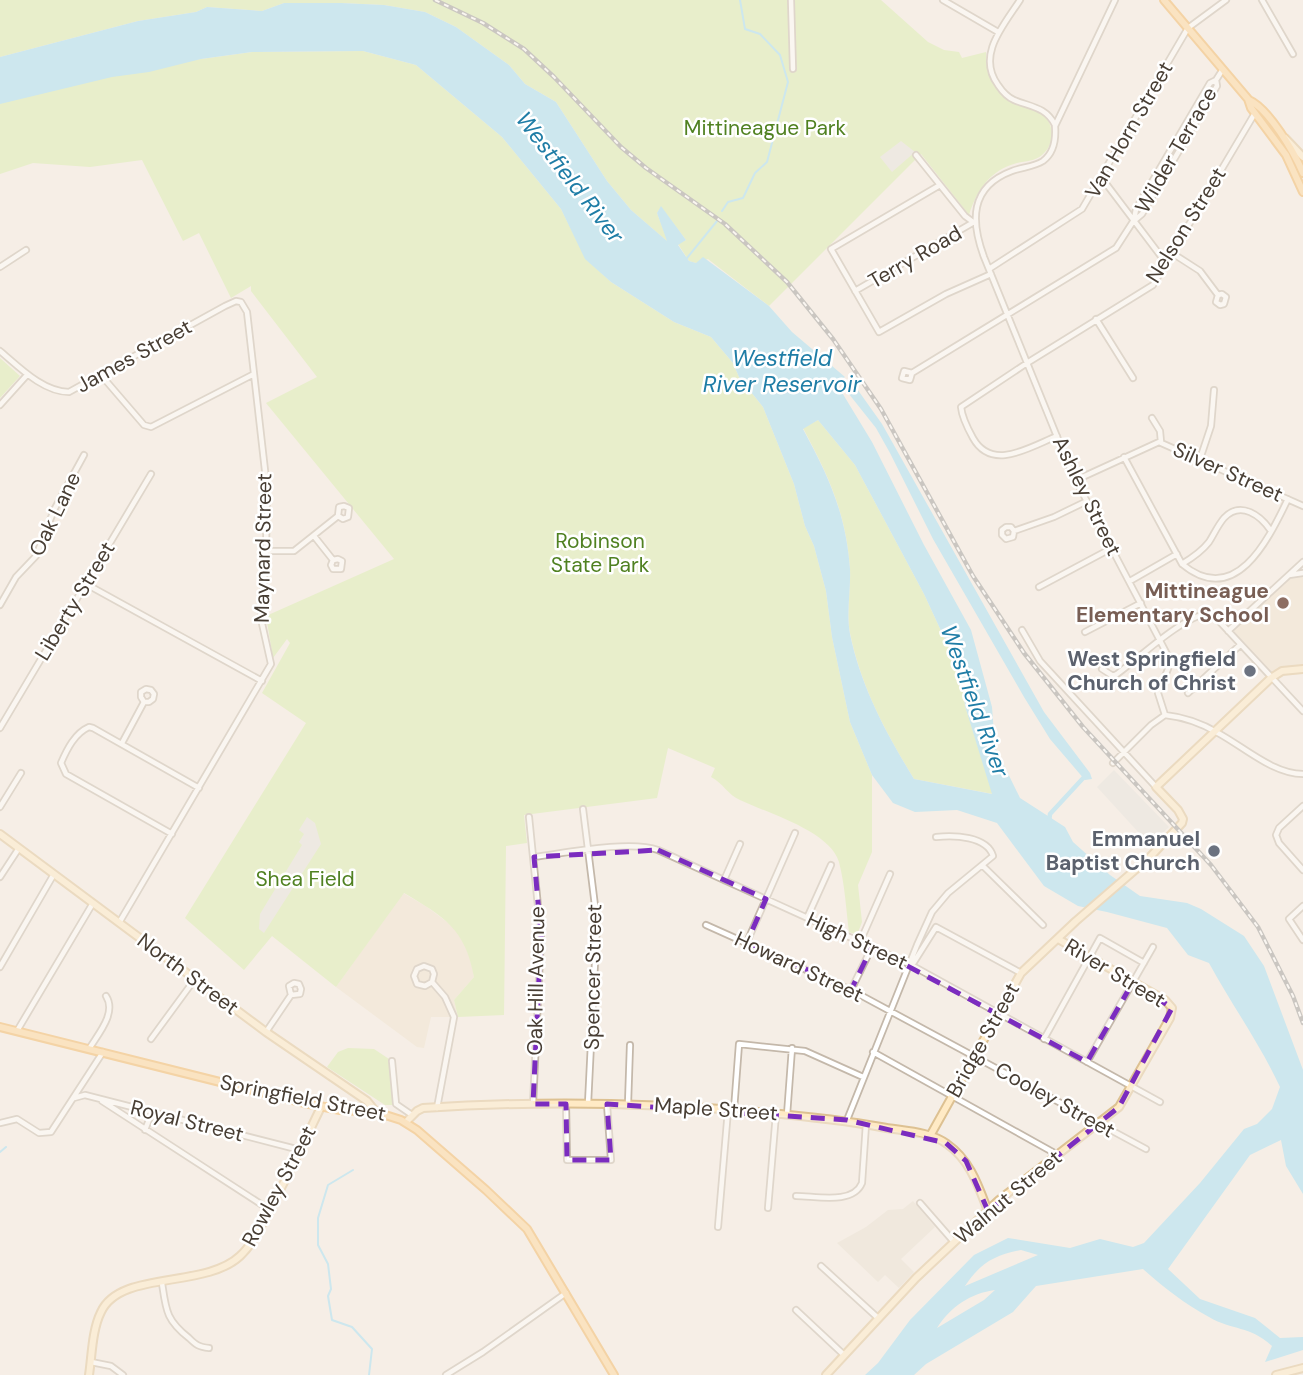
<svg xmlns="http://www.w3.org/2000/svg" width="1303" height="1375" font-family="'DM Sans',sans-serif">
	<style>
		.residential { fill: #e9e0d3 }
		.education { fill: #efe2ce }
		.green { fill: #d7eeaa }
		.parking { fill: #e5e2de }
		.water { fill: #9bddf8; fill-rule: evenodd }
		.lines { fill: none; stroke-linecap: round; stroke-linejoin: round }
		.stream { stroke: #9bddf8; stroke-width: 2 }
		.canal { stroke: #9bddf8; stroke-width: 4.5 }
		.street-casing { stroke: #c4b8aa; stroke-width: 8 }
		.secondary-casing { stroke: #ddc192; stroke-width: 10 }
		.primary-casing { stroke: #f1b157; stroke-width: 10 }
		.street { stroke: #fff; stroke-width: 4.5 }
		.secondary { stroke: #ffeac5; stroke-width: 6 }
		.primary { stroke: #ffd494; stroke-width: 6 }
		.rail-casing { stroke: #969696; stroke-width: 4.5 }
		.rail { stroke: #fff; stroke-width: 2; stroke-dasharray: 5; stroke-linecap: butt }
		.marked { fill: none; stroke: #7b2cbf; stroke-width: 5; stroke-dasharray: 14 9; stroke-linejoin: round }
		.education-dot { fill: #8d6e63; stroke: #fff; stroke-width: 2.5 }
		.worship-dot { fill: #6b7280; stroke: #fff; stroke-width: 2.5 }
		.labels { text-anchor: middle; stroke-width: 5; stroke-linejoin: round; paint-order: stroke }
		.park-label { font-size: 21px; fill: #508121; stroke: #fff }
		.street-label { font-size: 21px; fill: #483e34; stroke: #fff }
		.education-label { font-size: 21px; font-weight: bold; fill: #785e54; stroke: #fff; text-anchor: end }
		.worship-label { font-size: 21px; font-weight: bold; fill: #5b616d; stroke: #fff; text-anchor: end }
		.water-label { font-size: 23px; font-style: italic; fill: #1f7da6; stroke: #fff }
	</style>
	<rect width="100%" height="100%" fill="#f5eee6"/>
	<!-- residential -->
	<path class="residential" d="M913 1201 935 1227 901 1259 914 1272 899 1288 885 1275 878 1282 837 1243 866 1227 888 1210 903 1209Z"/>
	<!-- education -->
	<path class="education" d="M1293 575 1303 577V667L1280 668 1272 674 1234 632V629Z
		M403 893 427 907 455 928 470 952 474 977 454 1000 458 1017H431L424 1048 417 1047 336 987Z"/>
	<!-- green -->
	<path class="green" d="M0 0H881L928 42 944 50 959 52 962 58 986 52C986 84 1003 101 1032 108 1053 114 1059 141 1042 155 1035 161 1026 161 1017 163 990 170 977 190 969 215L921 154 769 306 708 259 696 263 689 261 678 244 686 240 661 207 657 213 668 242 631 210 607 181 556 102 525 84 509 65 456 27 425 12 384 5 341 3H284L262 11 207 7 196 12 138 21 0 57Z
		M363 51 416 65 502 137 561 209 586 259 611 282 674 322 711 337 733 363 739 377 763 407 794 484 805 526 814 546 826 591 832 637 850 722 872 775V852L858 885 862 922 857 935 849 932C846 909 845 885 839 862 830 831 767 813 740 800 728 795 723 783 711 777L715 768 668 748 657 798 524 815 527 843 506 846 504 1015 458 1017 454 1000 474 977C465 928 444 917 404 893L336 987 272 936 244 970 185 918 306 723 262 693 290 643 287 639 273 658 266 616 394 559 266 403 317 377 251 291V286L231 298 199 233 183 241 142 160 90 167 33 163 0 174V79L201 59 252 52Z
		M0 358 20 376 0 398Z
		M818 420 855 465 924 594 962 676 965 706 993 794 914 779C886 733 861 687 850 633 846 613 851 590 850 569 846 513 829 477 803 428Z
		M348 1048 374 1049 392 1061 394 1105H385L327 1067 338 1052Z"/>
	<!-- parking -->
	<path class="parking" d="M901 141 915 152 892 172 880 157Z
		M1114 770 1169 827 1150 845 1097 787Z
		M307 817 315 823 321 844 264 933 259 929 260 914 302 845 299 842 304 834 299 830Z"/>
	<!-- water -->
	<path class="water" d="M284 3H341L384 5 425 12 456 27 509 65 525 84 556 102 607 181 631 210 667 241 657 213 661 206 686 240 678 245 689 261 696 263 703 257 769 306 792 332 845 377 837 382 838 386 872 442 924 545 971 630 992 707 995 747 1020 798 1065 827 1073 842 1110 875 1140 896 1187 903 1201 909 1244 936 1264 966 1303 1070V1194L1286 1166 1281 1140 1250 1155 1168 1269 1200 1299 1255 1318 1280 1338 1303 1337V1350L1265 1362 1272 1346C1249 1325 1233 1331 1209 1317 1185 1304 1163 1287 1143 1269L1036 1286 1013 1312 926 1364 914 1375H865L878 1363 910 1320 974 1255 1008 1238 1070 1248 1100 1239 1133 1247 1144 1243 1200 1183 1244 1129 1257 1124 1272 1109 1280 1087C1260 1044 1232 1005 1209 963L1188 955 1167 928 1107 912 1078 906 1044 886 997 823 957 810 915 812 893 803 872 775 850 722 832 637 826 591 814 546 805 526 794 484 763 407 739 377 733 363 711 337 674 322 611 282 585 259 561 209 502 137 416 65 363 51 252 52 201 59 149 72 112 77 0 104V57L138 21 196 12 207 7 262 11ZM818 420 855 465 924 594 962 676 965 706 992 794 914 779C886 733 861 687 850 634 846 613 851 590 850 569 846 514 829 477 803 429ZM1021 1250 1038 1255 965 1286C980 1263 995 1255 1021 1250ZM995 1290 984 1300 937 1328C950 1307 971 1293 995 1290Z
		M850 379 882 424 1044 712 1090 773 1092 779 1085 780 1050 739 1024 697 933 539 890 453 876 428 841 384Z"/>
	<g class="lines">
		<!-- stream -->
		<path class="stream" d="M722 211 728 202 743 198 755 173 767 162 788 82 780 55 760 34 745 29 740 0
			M687 258 717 221
			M0 1152 6 1147
			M353 1170 328 1185 318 1218V1245L328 1264 331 1289 328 1296 332 1320 352 1327 372 1349 369 1375"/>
		<!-- canal -->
		<path class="canal" d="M1049 822 1050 814 1086 775"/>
		<!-- street casing -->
		<g class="street-casing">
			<path id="street" d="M791 0 793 69
				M943 0 998 32
				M1020 0C1004 25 976 55 998 85 1002 91 1007 97 1014 100 1031 107 1046 107 1055 125
				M1115 0 1055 126C1056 139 1054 153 1043 161 1034 167 1022 167 1012 171 969 187 971 222 984 257L1071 471 1167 654 1168 669 1158 693 1165 715
				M1262 0 1293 54
				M916 155 965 216 973 222
				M1101 177 1166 263
				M940 185 831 249 879 332 946 294 991 274
				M1135 220 1142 214 1217 86 1216 80
				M1172 253 1200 271 1218 295 1222 294 1226 297 1224 304 1220 305 1216 302 1218 295
				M0 267 26 250
				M989 269 1082 209 1188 28 1226 0
				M855 291 974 222
				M1096 319 1133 378
				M0 351C19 367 43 392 69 392L225 306 236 301 241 302 247 312 267 488 266 551 261 619 271 664 119 923
				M912 373 904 371 902 378 910 380 912 373 1116 248 1134 220 1136 209 1210 83 1216 80 1223 69
				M101 375 144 425 151 427 254 374
				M0 405 27 375
				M1152 418 1160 431 1161 442
				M1057 436C1030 447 992 472 973 438 968 429 962 418 961 407L1027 363 1153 285 1255 113
				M1124 457 1182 564
				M1200 459 1211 426 1214 390
				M1076 480 1159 442 1303 506
				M1014 531 1013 537 1006 539 1002 535V530L1006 527H1011L1014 531 1054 517 1087 501
				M1271 531C1261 516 1241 500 1224 518 1218 525 1214 534 1209 542 1202 551 1192 558 1182 564 1236 609 1269 538 1288 499
				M314 536 333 560 338 559 342 561 341 569H333L331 565 333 560
				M266 551H294L338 516 343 519 348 517 349 508 344 506 339 507 338 516
				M1289 575 1303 573
				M1130 581 1177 554
				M86 584 262 681
				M1039 587 1112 548
				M0 605 16 577 36 556 54 510 84 455
				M1022 630 1040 661 1156 787
				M1228 631 1303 562
				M1085 632 1141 603
				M1102 669 1113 676 1117 674C1138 659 1184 615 1208 614L1219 621 1303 711
				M1188 693 1240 645
				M1165 715C1183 717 1203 724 1218 733 1244 747 1273 774 1303 774
				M0 728 151 474
				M122 743 144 702H149L153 699 154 694 151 690 146 689 141 692V697L144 702
				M1113 763 1151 725 1165 715
				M1303 806 1279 828 1276 835 1279 843 1303 870
				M0 807 21 773
				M583 809 597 922 588 1104
				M529 817 541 936 533 1104
				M172 834 66 774 61 763C67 749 75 733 89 727L93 728 199 788
				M534 857C565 853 630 840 658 850L911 965 1160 1102
				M983 866 1043 925
				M0 877 19 848
				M724 880 740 844
				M1303 906 1289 919 1303 940
				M807 918 831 865
				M706 925 851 990 1146 1149
				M747 942 795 833
				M860 942 890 874
				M914 962 936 927 1021 973
				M0 967 54 874
				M432 982 425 986 417 984 414 976 417 969 424 966 432 969 434 974 432 982 445 997 454 1017 437 1108
				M851 990 872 947
				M17 1031 93 903
				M266 1032 291 995 300 994 301 989 299 984 294 983 289 986 291 995
				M151 1039 195 979
				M1044 1039 1100 938 1144 963
				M89 1049C98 1034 117 1013 106 996
				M873 1052 1058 1155
				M392 1061 396 1104 412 1115
				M1087 1062 1153 947
				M74 1098 85 1095 300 1150
				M102 1101 270 1210
				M566 1104 567 1160H611L607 1104
				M628 1104 630 1045
				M734 1110 739 1044 805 1051 863 1077
				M787 1115 792 1048
				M847 1120 917 945 932 912 948 893 993 856C987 836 954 835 936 837
				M0 1123 17 1119 39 1133 51 1132 103 1052
				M145 1130 152 1112
				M796 1196C816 1196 853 1205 862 1183L866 1124
				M920 1203 954 1242
				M768 1208 776 1114
				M718 1227 728 1110
				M821 1266 878 1318
				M162 1283C166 1310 166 1320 189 1338 196 1345 199 1347 209 1348
				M796 1310 843 1354
				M91 1362 111 1366 123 1375
				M446 1375 483 1352 566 1293"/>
		</g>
		<!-- secondary casing -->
		<g class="secondary-casing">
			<path id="secondary" d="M1285 138 1303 157
				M0 834 266 1032 367 1101 376 1112
				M406 1122 417 1111 423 1108C531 1101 640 1102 748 1111 793 1115 837 1119 881 1127 902 1131 930 1131 947 1144 970 1160 978 1185 988 1211
				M930 1136 1021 973 1076 921 1150 857 1182 823 1183 819 1178 810 1156 787 1271 678 1282 671 1303 669
				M89 1375C92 1355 92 1330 101 1312 120 1270 205 1289 240 1256 254 1243 262 1224 271 1207 289 1174 305 1140 321 1107
				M826 1375 916 1278 999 1200 1119 1107 1170 1018 1172 1008 1165 1000 1058 939
				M1276 1375 1303 1368"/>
		</g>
		<!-- primary casing -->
		<g class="primary-casing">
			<path id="primary" d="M1164 0 1248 99 1251 108 1286 155 1303 192
				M1249 100C1269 109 1294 152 1303 173
				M0 1027 304 1103 340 1110 376 1112 401 1120 417 1130 486 1190 527 1229 614 1375"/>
		</g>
		<!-- street -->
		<use href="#street" class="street"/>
		<!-- secondary -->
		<use href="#secondary" class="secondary"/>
		<!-- primary -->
		<use href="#primary" class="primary"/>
		<!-- rail casing -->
		<g class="rail-casing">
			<path id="rail" d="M435 0 483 23 524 49 554 77 621 147 646 168 725 224 787 282 833 339 881 409 973 576 1024 653 1083 727 1211 865 1258 927 1293 996 1303 1023"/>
		</g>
		<!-- rail -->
		<use href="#rail" class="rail"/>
	</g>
	<!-- marked area -->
	<path d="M0 0H1303V1375H0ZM658 850 766 899 747 942 851 990 872 947 1087 1062 1133 982 1172 1008 1119 1107 988 1211 966 1161 946 1143 847 1120 607 1104 611 1160H567L566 1104H533L541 936 534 857Z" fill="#f5eee6" fill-opacity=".55" fill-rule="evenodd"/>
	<path class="marked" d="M658 850 766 899 747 942 851 990 872 947 1087 1062 1133 982 1172 1008 1119 1107 988 1211 966 1161 946 1143 847 1120 607 1104 611 1160H567L566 1104H533L541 936 534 857Z"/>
	<!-- markers -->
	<circle class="education-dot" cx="1283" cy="603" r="7"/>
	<g class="worship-dot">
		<circle cx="1250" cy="671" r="7"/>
		<circle cx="1214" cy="851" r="7"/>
	</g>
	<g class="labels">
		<!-- park labels -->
		<g class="park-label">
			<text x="765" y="135">Mittineague Park</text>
			<text x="600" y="548">Robinson<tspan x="600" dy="24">State Park</tspan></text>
			<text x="305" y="886">Shea Field</text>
		</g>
		<!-- street labels -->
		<g class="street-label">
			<text transform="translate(1129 130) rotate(-60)" y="7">Van Horn Street</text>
			<text transform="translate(1176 150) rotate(-60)" y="7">Wilder Terrace</text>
			<text transform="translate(1186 225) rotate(-58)" y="7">Nelson Street</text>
			<text transform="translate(915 257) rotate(-30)" y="7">Terry Road</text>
			<text transform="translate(134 356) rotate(-29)" y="7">James Street</text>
			<text transform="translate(1228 472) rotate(24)" y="7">Silver Street</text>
			<text transform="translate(1087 496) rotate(64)" y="7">Ashley Street</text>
			<text transform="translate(55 514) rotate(-64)" y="7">Oak Lane</text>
			<text transform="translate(263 548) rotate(-89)" y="7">Maynard Street</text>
			<text transform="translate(75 601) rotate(-59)" y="7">Liberty Street</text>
			<text transform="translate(857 941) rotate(25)" y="7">High Street</text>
			<text transform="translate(799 967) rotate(25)" y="7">Howard Street</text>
			<text transform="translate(1115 973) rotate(31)" y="7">River Street</text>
			<text transform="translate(188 974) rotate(37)" y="7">North Street</text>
			<text transform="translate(593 977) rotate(-89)" y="7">Spencer Street</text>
			<text transform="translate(536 981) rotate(-89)" y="7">Oak Hill Avenue</text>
			<text transform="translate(983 1040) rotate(-61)" y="7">Bridge Street</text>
			<text transform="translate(303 1098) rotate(11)" y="7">Springfield Street</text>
			<text transform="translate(1055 1100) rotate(29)" y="7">Cooley Street</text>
			<text transform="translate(716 1109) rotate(4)" y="7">Maple Street</text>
			<text transform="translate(187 1121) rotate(14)" y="7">Royal Street</text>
			<text transform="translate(279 1186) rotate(-62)" y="7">Rowley Street</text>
			<text transform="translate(1008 1197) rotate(-40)" y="7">Walnut Street</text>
		</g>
		<!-- education labels -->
		<g class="education-label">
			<text x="1269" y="598">Mittineague<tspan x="1269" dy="24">Elementary School</tspan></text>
		</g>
		<!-- worship labels -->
		<g class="worship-label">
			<text x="1236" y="666">West Springfield<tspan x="1236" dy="24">Church of Christ</tspan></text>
			<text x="1200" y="846">Emmanuel<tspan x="1200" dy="24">Baptist Church</tspan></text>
		</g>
		<!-- water labels -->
		<g class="water-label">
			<text transform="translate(570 177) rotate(52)" y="8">Westfield River</text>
			<text x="782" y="366">Westfield<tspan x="782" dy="26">River Reservoir</tspan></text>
			<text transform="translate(975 701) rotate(70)" y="8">Westfield River</text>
		</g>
	</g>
</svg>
